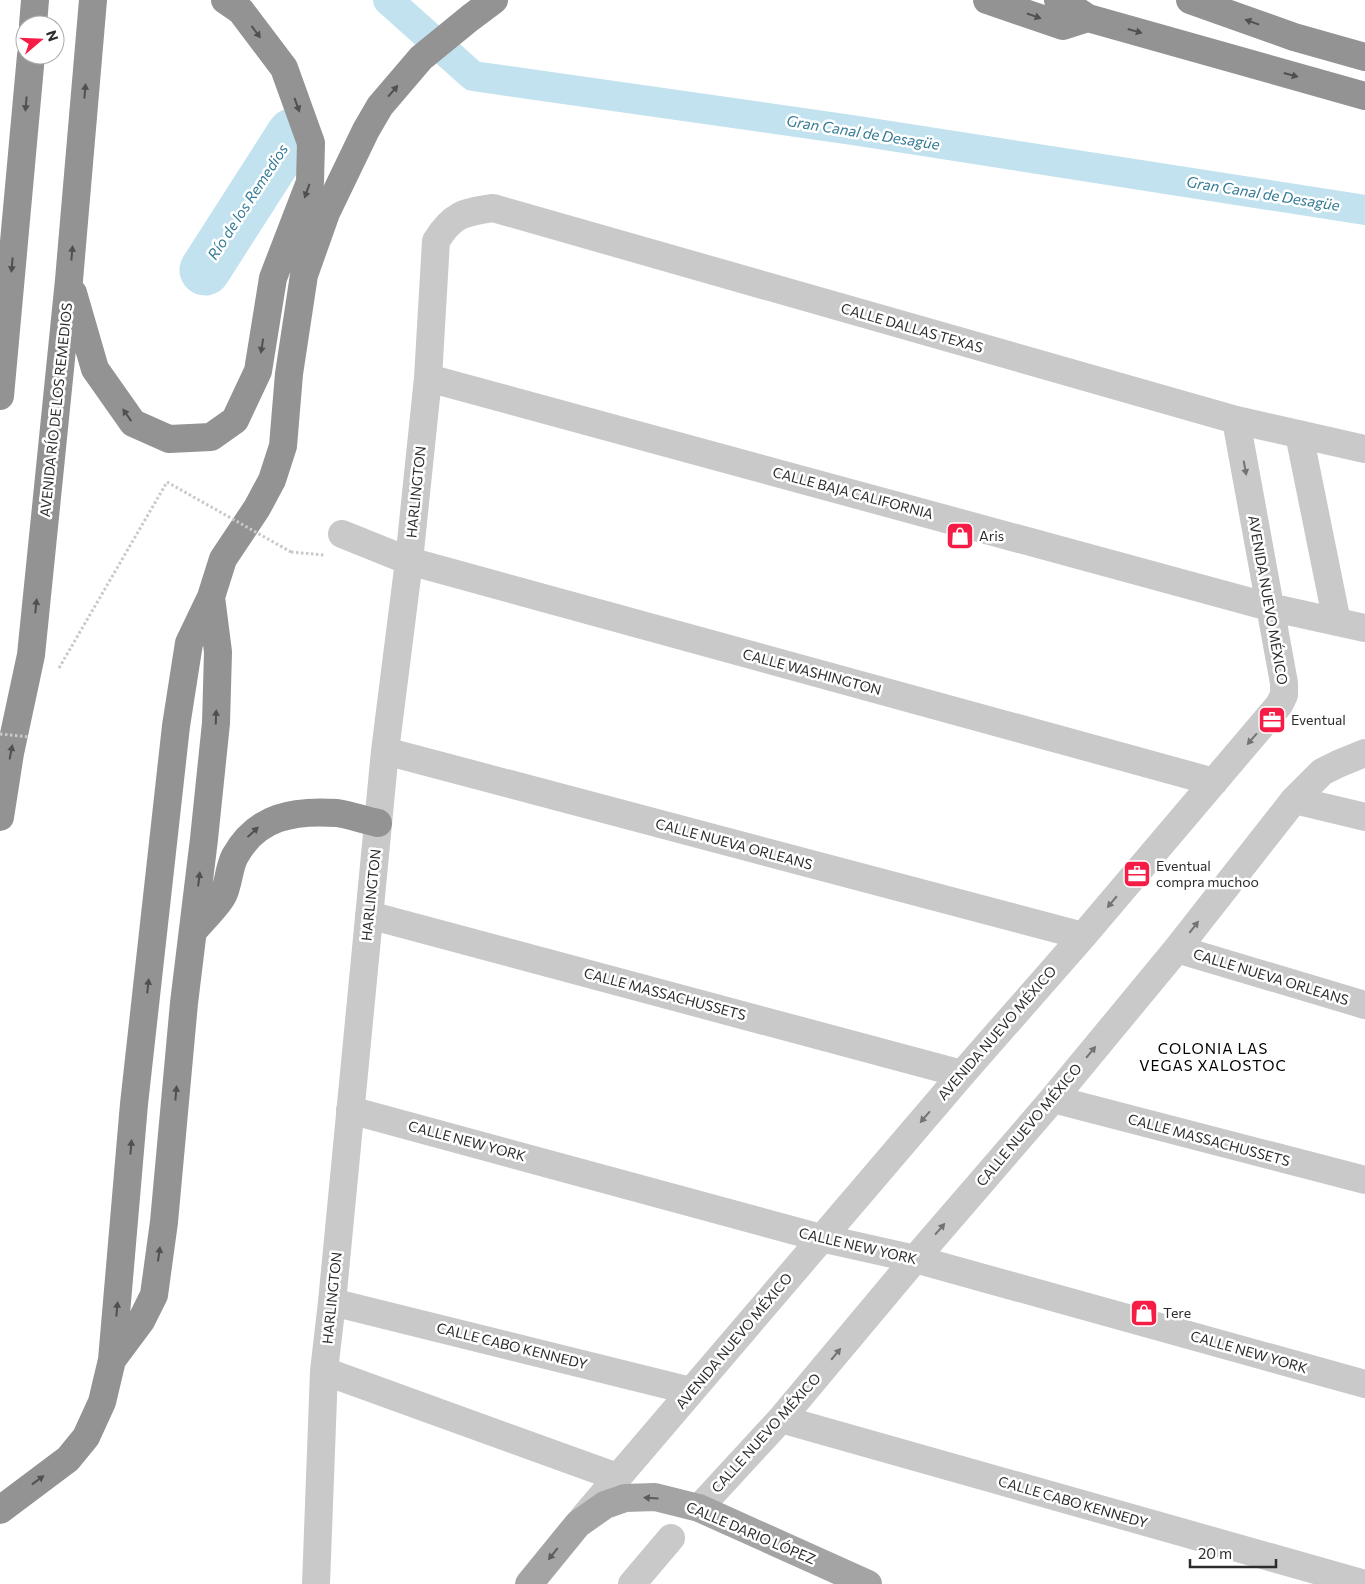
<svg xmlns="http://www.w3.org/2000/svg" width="1365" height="1584" font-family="Commissioner,sans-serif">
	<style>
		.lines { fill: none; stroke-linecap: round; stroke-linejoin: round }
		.canal { stroke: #c1e2ee; stroke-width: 30 }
		.river { stroke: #c1e2ee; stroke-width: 51 }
		.path { stroke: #c9c9c9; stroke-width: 3; stroke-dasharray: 2.5 2.5; stroke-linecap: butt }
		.minor { stroke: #c9c9c9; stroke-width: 28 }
		.major { stroke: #a4a4a4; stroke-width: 28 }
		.highway { stroke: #939393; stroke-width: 28 }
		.path-bridge { stroke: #c9c9c9; stroke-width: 3; stroke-dasharray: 2.5 2.5; stroke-linecap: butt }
		.oneway { fill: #505050 }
		.oneway2 { fill: #737373 }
		.oneway3 { fill: #5c5c5c }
		.labels { text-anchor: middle; stroke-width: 5; stroke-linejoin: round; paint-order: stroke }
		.street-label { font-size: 14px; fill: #2c2c2c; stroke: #fff }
		.poi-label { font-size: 14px; fill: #2c2c2c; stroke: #fff; text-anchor: start }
		.water-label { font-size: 15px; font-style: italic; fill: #337a95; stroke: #fff }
		.neighbourhood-label { font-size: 15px; letter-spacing: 1px; fill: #000; stroke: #fff }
	</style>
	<rect width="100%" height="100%" fill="#fff"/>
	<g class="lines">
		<!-- canal -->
		<path class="canal" d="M388 0 473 76 852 130 1365 210"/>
		<!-- river -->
		<path class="river" d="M205 270 292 134"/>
		<!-- path -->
		<path class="path" d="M291 552 324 555
			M59 668 167 482"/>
		<!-- minor -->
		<path class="minor" d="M428 378 1269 607 1365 628
			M1299 434 1337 622
			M342 534 409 561 1214 782
			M385 751 1083 936
			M1294 800 1365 817
			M369 915 962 1074
			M1177 949 1365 1005
			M1053 1099 1365 1180
			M350 1110 821 1238 915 1259 1365 1384
			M332 1302 691 1391
			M324 1371 617 1477
			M781 1419 1365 1584
			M699 1508 781 1419 915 1259 1053 1099 1177 949 1294 800 1322 772 1338 764 1365 753
			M583 1518 962 1074 1083 936 1279 705 1284 695V683L1236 420
			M316 1584 324 1371 332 1302 385 751 409 561 428 378 436 241C452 215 463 212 493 208L1236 420 1365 449
			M632 1584 671 1538"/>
		<!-- major -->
		<path class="major" d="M529 1584 578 1524 605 1505 625 1498 655 1497 699 1508 868 1584"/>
		<!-- highway -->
		<path class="highway" d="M987 0 1063 26 1088 18
			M1058 0 1068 5 1088 18 1365 96
			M1190 0 1294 37 1365 57
			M33 25 35 0
			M73 293 95 369 133 423 169 439 211 437 235 420 258 371 273 278 310 182 311 143 284 68 241 11 225 0
			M0 396 31 55
			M0 817 10 753 31 655 69 280 93 0
			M193 931C200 923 221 902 224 893 229 881 229 867 235 856 257 816 294 810 337 813 350 815 364 820 378 823
			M112 1360 141 1321 154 1295 164 1222 184 1003 204 839 216 723 218 652 211 597
			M0 1510 68 1459 86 1437 102 1402 112 1360 134 1104 176 726 189 643 211 597 223 559 257 508 272 480 283 446 289 374 304 275 326 213 366 130 380 106 421 58 470 18 494 0"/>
		<!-- path-bridge -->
		<path class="path-bridge" d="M167 482 291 552
			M0 734 30 737"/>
	</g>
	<!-- one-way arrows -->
	<defs><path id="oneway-solid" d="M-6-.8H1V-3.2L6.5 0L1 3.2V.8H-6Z" transform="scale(1.25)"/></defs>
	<g class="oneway">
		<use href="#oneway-solid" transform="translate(1034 16) rotate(19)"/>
		<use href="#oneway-solid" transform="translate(1252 22) rotate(-160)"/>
		<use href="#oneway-solid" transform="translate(1135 31) rotate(16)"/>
		<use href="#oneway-solid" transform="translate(256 32) rotate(53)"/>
		<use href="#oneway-solid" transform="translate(1291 75) rotate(15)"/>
		<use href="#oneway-solid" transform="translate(85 91) rotate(-85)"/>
		<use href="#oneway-solid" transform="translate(393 91) rotate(-49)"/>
		<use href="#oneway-solid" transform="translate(26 104) rotate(95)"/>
		<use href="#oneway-solid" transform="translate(297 105) rotate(70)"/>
		<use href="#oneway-solid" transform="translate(307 191) rotate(110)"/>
		<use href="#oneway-solid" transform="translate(72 253) rotate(-85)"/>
		<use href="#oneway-solid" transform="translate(12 265) rotate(95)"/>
		<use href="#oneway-solid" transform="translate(262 346) rotate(99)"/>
		<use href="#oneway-solid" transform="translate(127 415) rotate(-125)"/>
		<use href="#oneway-solid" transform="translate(36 606) rotate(-84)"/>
		<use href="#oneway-solid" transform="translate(216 717) rotate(-88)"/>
		<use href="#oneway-solid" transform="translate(11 752) rotate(-79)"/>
		<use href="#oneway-solid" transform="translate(253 832) rotate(-43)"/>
		<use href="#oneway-solid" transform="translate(199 879) rotate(-83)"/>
		<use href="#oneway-solid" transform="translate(148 986) rotate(-84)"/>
		<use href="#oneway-solid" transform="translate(176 1093) rotate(-85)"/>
		<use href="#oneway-solid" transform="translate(131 1147) rotate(-85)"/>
		<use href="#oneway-solid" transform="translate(159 1254) rotate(-82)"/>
		<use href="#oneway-solid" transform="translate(117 1309) rotate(-85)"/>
		<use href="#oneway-solid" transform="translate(38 1480) rotate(-36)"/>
	</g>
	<g class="oneway2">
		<use href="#oneway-solid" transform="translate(1245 468) rotate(80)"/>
		<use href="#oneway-solid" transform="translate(1252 739) rotate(131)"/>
		<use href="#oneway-solid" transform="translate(1112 902) rotate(130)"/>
		<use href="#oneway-solid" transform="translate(1194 927) rotate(-52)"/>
		<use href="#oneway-solid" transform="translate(1091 1052) rotate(-50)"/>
		<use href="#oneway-solid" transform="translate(925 1117) rotate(131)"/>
		<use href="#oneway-solid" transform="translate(940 1229) rotate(-49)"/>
		<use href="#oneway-solid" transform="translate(836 1354) rotate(-50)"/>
	</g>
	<g class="oneway3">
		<use href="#oneway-solid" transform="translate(651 1498) rotate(-176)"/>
		<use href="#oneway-solid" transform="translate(553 1554) rotate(129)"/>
	</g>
	<!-- icons -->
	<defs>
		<g id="shop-square" transform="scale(1.4375)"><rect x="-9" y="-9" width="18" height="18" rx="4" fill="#f51c45" stroke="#fff"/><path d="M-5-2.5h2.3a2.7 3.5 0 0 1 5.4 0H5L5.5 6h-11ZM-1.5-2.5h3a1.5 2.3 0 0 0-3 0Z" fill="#fff"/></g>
		<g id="office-square" transform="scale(1.4375)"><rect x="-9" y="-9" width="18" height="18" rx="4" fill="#f51c45" stroke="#fff"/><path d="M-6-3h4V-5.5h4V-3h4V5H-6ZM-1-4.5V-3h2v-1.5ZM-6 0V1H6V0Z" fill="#fff"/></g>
	</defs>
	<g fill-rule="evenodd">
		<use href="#shop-square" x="960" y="536"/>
		<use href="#office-square" x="1272" y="720"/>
		<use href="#office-square" x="1137" y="874"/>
		<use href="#shop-square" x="1144" y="1313"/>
	</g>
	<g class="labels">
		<!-- street labels -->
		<g class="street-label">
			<text transform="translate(912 328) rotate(16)" y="5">CALLE DALLAS TEXAS</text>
			<text transform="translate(56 410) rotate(-84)" y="5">AVENIDA RÍO DE LOS REMEDIOS</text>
			<text transform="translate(416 492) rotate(-84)" y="5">HARLINGTON</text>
			<text transform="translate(853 493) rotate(15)" y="5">CALLE BAJA CALIFORNIA</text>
			<text transform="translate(1268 600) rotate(80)" y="5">AVENIDA NUEVO MÉXICO</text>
			<text transform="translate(812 672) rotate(15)" y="5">CALLE WASHINGTON</text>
			<text transform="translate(734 844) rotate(15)" y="5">CALLE NUEVA ORLEANS</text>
			<text transform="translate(371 895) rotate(-84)" y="5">HARLINGTON</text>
			<text transform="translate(1271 977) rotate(17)" y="5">CALLE NUEVA ORLEANS</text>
			<text transform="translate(665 994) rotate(15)" y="5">CALLE MASSACHUSSETS</text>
			<text transform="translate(997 1033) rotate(-49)" y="5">AVENIDA NUEVO MÉXICO</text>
			<text transform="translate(1029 1125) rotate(-50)" y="5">CALLE NUEVO MÉXICO</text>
			<text transform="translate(1209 1140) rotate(15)" y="5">CALLE MASSACHUSSETS</text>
			<text transform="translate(467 1141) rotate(15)" y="5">CALLE NEW YORK</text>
			<text transform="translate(858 1246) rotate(13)" y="5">CALLE NEW YORK</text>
			<text transform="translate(332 1298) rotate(-84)" y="5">HARLINGTON</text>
			<text transform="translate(734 1341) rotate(-50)" y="5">AVENIDA NUEVO MÉXICO</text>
			<text transform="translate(512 1346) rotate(14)" y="5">CALLE CABO KENNEDY</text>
			<text transform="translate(1249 1352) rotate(16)" y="5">CALLE NEW YORK</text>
			<text transform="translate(766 1433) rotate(-48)" y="5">CALLE NUEVO MÉXICO</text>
			<text transform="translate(1073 1502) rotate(16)" y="5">CALLE CABO KENNEDY</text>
			<text transform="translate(751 1533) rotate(23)" y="5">CALLE DARIO LÓPEZ</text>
		</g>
		<!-- poi labels -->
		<g class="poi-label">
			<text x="979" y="541">Aris</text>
			<text x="1291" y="725">Eventual</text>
			<text x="1156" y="871">Eventual<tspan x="1156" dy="16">compra muchoo</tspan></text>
			<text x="1163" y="1318">Tere</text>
		</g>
		<!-- water labels -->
		<g class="water-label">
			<text transform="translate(863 133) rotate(9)" y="5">Gran Canal de Desagüe</text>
			<text transform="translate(1263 194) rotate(9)" y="5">Gran Canal de Desagüe</text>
			<text transform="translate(248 202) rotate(-57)" y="5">Río de los Remedios</text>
		</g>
		<!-- neighbourhood labels -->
		<g class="neighbourhood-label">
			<text x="1213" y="1054">COLONIA LAS<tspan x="1213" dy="17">VEGAS XALOSTOC</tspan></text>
		</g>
	</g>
	<!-- north arrow -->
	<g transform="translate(40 40) rotate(71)"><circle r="24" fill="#ffffff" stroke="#ababab"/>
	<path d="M0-4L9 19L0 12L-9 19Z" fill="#f51c45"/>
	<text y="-8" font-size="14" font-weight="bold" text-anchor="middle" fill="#2c2c2c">N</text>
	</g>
	<!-- scale -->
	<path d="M1190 1559v8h86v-8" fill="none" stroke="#2c2c2c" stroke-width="2.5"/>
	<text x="1198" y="1559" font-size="15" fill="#2c2c2c" stroke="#ffffff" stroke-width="4" paint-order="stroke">20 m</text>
</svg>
